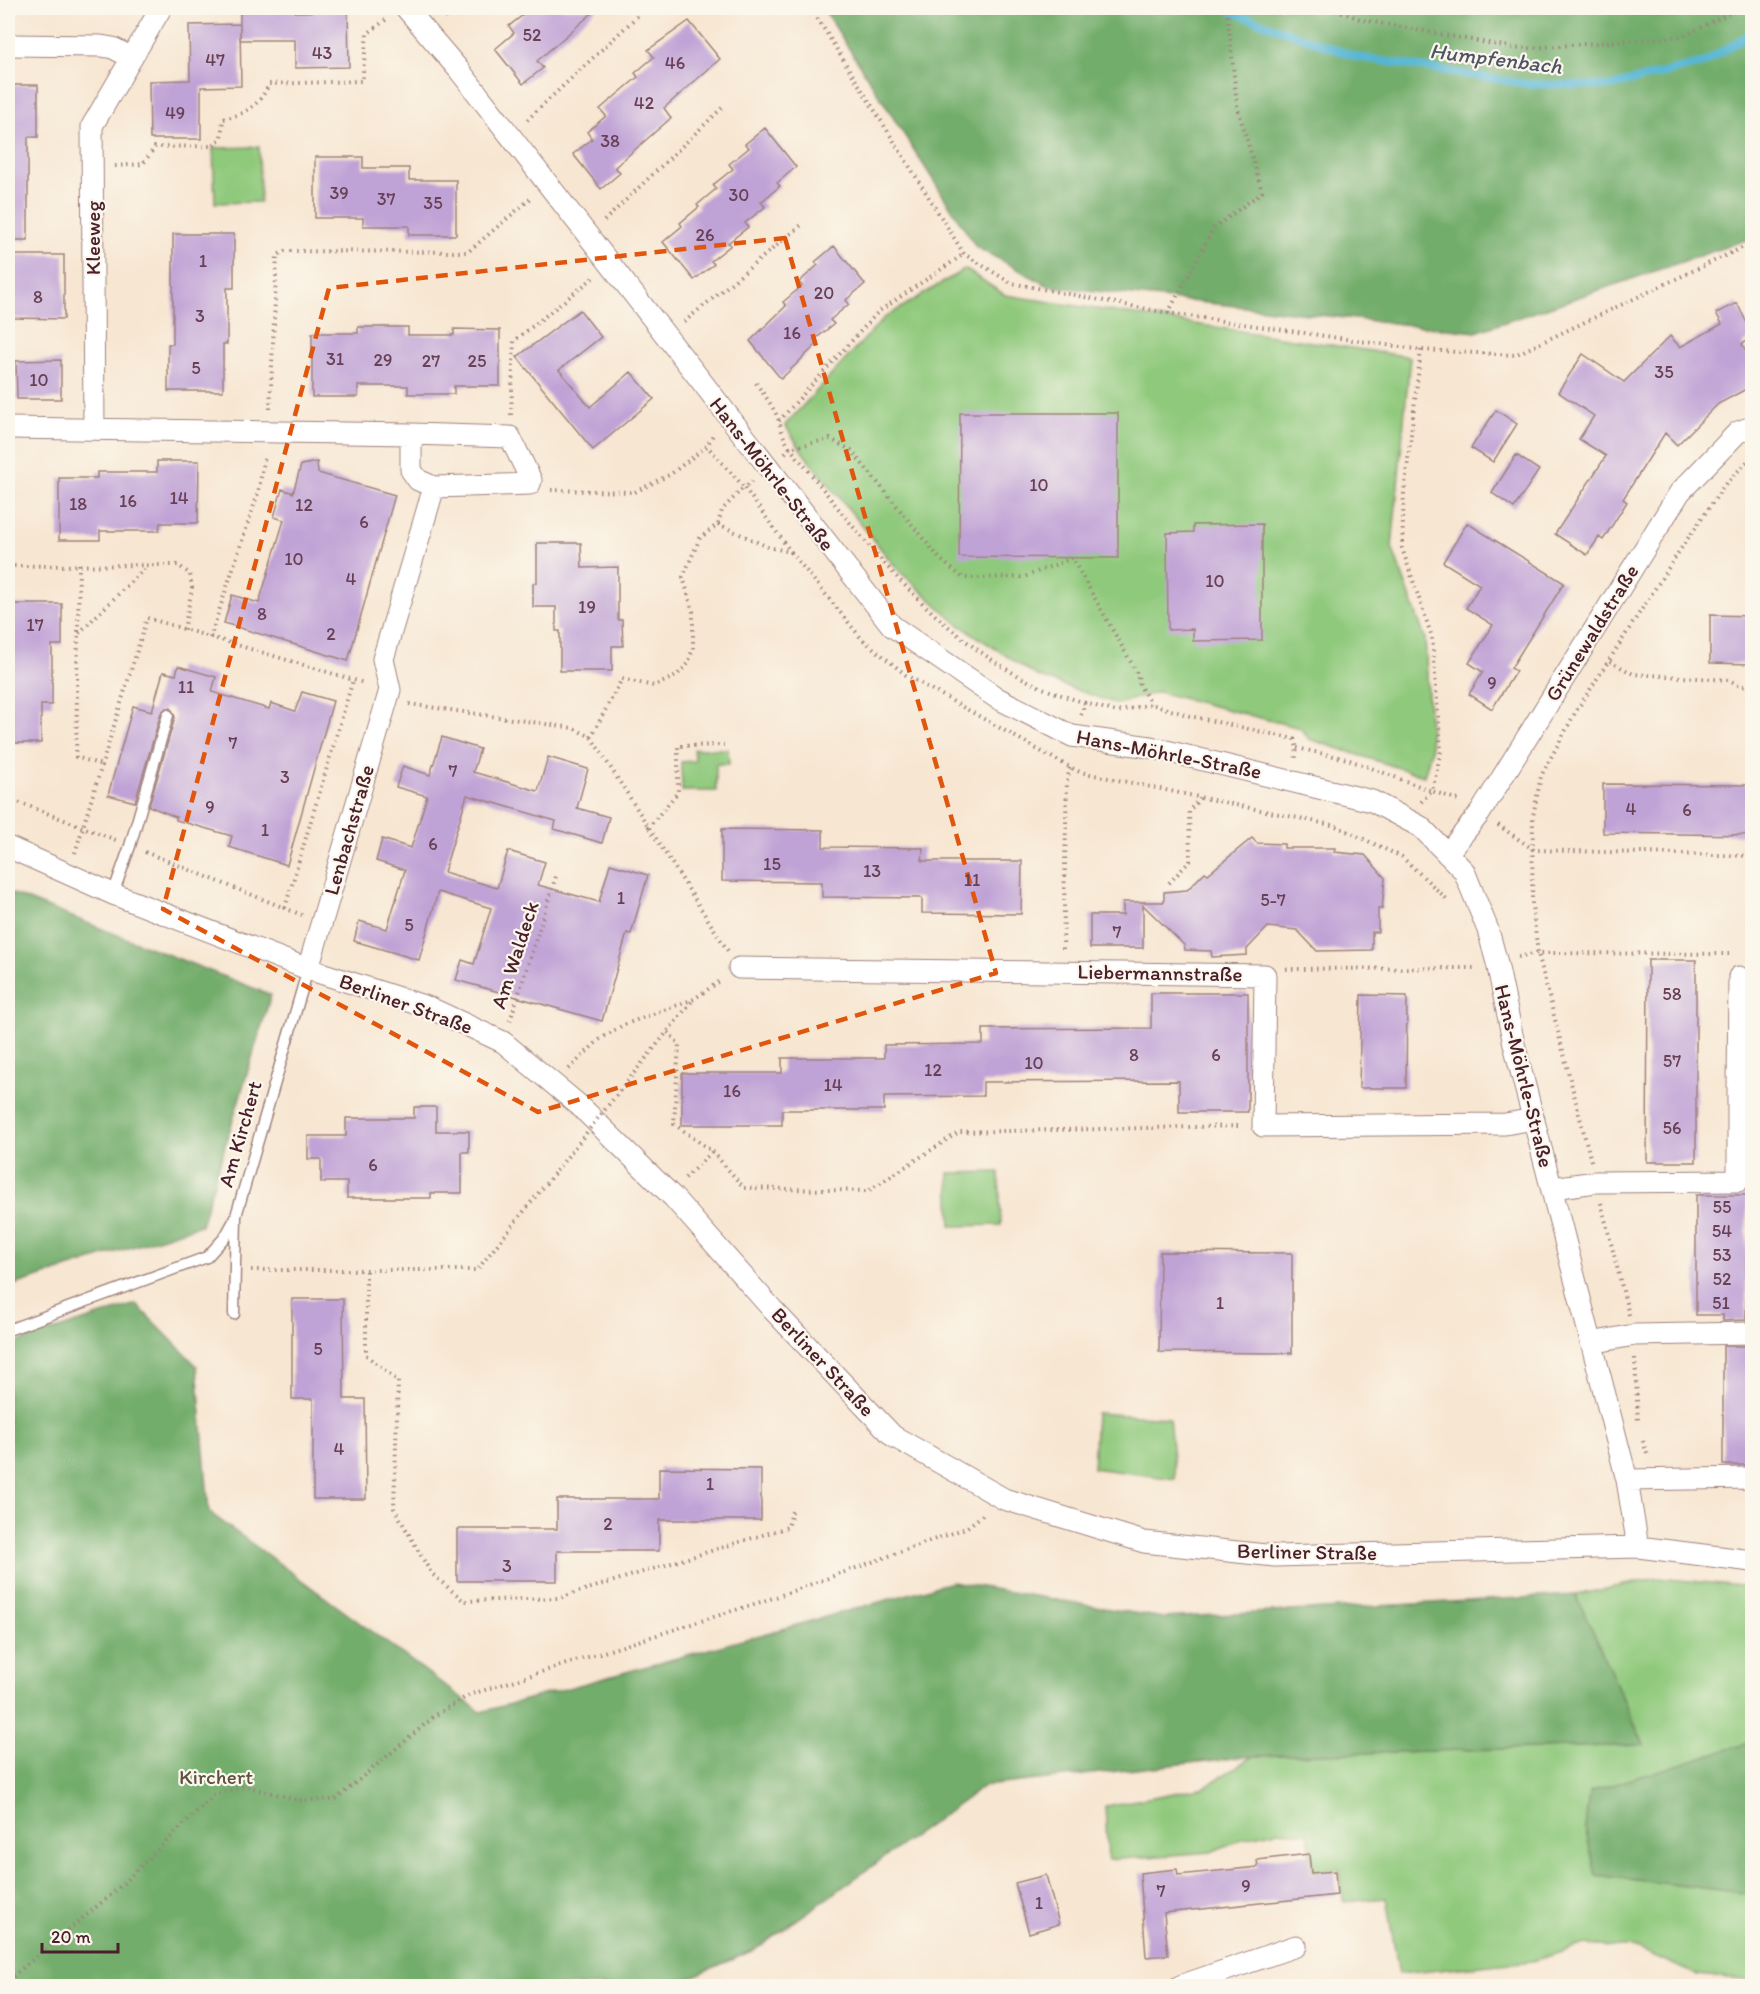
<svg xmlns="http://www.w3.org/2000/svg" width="1760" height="1994" font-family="Itim,sans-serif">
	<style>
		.green { fill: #8fc97c; stroke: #6c7454; stroke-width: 1.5 }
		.forest { fill: #73ad6c; stroke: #5e664c; stroke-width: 1.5 }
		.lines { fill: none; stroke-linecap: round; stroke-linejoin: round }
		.stream { stroke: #55b6d4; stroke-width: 8 }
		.building { fill: #c0a3d6 }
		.service-casing { stroke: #a0827e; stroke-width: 13 }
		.minor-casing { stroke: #a0827e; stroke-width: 23 }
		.path { stroke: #a0827e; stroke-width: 4; stroke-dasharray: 1.5 4.5; stroke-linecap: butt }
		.service { stroke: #fff; stroke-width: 10 }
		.minor { stroke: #fff; stroke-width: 21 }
		.path-bridge { stroke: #a0827e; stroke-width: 4; stroke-dasharray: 1.5 4.5; stroke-linecap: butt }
		.marked { fill: none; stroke: #e0560e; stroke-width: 4.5; stroke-dasharray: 12 8; stroke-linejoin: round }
		.labels { text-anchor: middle; stroke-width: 4.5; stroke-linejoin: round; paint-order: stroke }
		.number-label { font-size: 18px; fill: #684056 }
		.street-label { font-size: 21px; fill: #4a1f2b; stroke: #fbf7ec }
		.park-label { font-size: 21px; fill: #5f5243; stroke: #fbf7ec }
		.water-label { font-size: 22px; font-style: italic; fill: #4e5466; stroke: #fbf7ec }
	</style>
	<rect width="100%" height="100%" fill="#fbf7ec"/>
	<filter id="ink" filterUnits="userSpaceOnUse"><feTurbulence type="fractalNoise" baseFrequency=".0167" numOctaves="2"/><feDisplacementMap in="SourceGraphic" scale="12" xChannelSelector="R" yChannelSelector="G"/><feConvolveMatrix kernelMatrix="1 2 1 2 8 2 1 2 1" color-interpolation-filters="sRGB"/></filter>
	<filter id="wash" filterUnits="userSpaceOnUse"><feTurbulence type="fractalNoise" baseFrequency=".008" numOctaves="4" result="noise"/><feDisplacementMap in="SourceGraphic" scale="24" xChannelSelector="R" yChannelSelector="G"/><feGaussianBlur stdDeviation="1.35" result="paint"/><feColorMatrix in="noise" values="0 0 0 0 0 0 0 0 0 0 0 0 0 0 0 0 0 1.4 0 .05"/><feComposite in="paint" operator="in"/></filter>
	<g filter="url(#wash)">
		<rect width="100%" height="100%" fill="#f7e6d1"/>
		<!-- green -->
		<path class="green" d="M259 147 260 202 215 203 213 148Z
			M965 269 1005 295 1410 357 1392 547 1425 638 1431 751 1424 776 1309 739 1300 728 1158 692 1117 704 1037 676 959 625 898 570 804 454 785 425 884 318Z
			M694 749H728L729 764H716V791H682L681 762 695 761Z
			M999 1172 1001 1225 951 1226 949 1173Z
			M1096 1413 1169 1418 1175 1479 1093 1468Z
			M1658 1578 1752 1587V1742L1589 1792 1597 1875 1752 1894V1980L1697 1975 1639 1949 1585 1945 1532 1961 1399 1974 1386 1898 1344 1902 1339 1869 1313 1871 1308 1833 1277 1831 1244 1838 1211 1852 1108 1860 1105 1806 1205 1787 1253 1756 1643 1745 1576 1595Z"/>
		<!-- forest -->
		<path class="forest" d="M823 8H1752V238L1476 332 1049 286 976 247Z
			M8 892 271 995 201 1225 8 1287Z
			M136 1304 197 1366 209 1512 481 1712 952 1582 1163 1618 1576 1595 1644 1745 1253 1756 984 1786 756 1949 671 1986H8V1345Z
			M1752 1742V1894L1596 1875 1585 1828 1589 1792Z"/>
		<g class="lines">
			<!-- stream -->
			<path class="stream" d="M1232 12 1357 57 1527 84 1611 86 1704 63 1752 32"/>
		</g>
		<g id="blocks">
			<!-- building -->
			<path class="building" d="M240 8H295V12L348 11 349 67 295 68V40H240Z
				M532 8H598L537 61 543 68 523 84 495 49 514 33 509 26Z
				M689 21 720 59 664 108 671 118 615 167 620 173 601 189 573 154 592 139 587 132 606 116 600 109 638 77 635 73 654 57 648 50Z
				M240 24 241 86 201 87V139H150L149 81 190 80 189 25Z
				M8 85H38V137H28V240H8Z
				M765 128 796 167 777 183 780 186 761 202 765 207 745 223 748 227 728 243 731 245 711 261 714 264 694 280 663 242 682 226 680 223 699 207 697 205 716 189 713 185 733 169 729 164 749 148 745 144Z
				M315 157H363V168H409V180H456V235H409V226H363V218H315Z
				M173 234H234V288H227V344H223V391H168V344H173Z
				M834 246 865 284 846 300 849 304 830 320 834 324 814 340 817 344 781 379 750 341 786 306 783 302 802 286 799 282 818 265 815 262Z
				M13 255H64V319L13 318Z
				M1737 303 1752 333V338L1742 344 1752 364V386L1718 404 1677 445 1665 433 1623 499 1627 502 1603 540 1599 537 1587 555 1555 534 1606 456 1579 439 1594 416 1558 392 1583 354 1624 382 1670 336 1680 347 1722 324 1716 313Z
				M580 310 601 337 559 370 590 407 631 372 654 399 593 450 517 357Z
				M358 327H408V335H454V329L500 330V386H454V394H408V386H358V397H312V333H358Z
				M61 360V399H17L16 361Z
				M1496 410 1517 424 1493 462 1471 448Z
				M960 413H1118V558L959 557Z
				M1516 455 1539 470 1514 508 1492 493Z
				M157 461H199L198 523H160L159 531H100V540H59V478H97V472H157Z
				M317 462 318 473 395 495 348 661 224 623 232 595 259 603 284 520 274 517 282 489 293 493 301 465Z
				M1467 523 1564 583 1511 668 1516 671 1492 709 1469 694 1483 672 1469 663 1493 625 1466 608 1480 585 1443 562Z
				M1262 524V640L1193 641V629L1168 630 1167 533 1193 532V525Z
				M537 543H581L582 568 618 567V620H622L623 646H612V671H560V631H556V607H533V583H537Z
				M8 604H62V645H52V705H41V743H8Z
				M1710 615 1752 616V664L1710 663Z
				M178 666 216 677 212 692 269 709 271 703 295 711 302 692 333 701 287 865 229 847 232 836 176 820V817L149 806 175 717 171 708H166L161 713 135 802 108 795 133 706 152 711 163 672 176 675Z
				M442 737 480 749 473 772 538 791 548 757 588 769 577 808 609 817 602 843 554 829 556 821 467 795 444 872 497 888 508 851 545 862 538 885 599 902 610 864 648 875 631 934 627 933 602 1021 456 980 462 960 474 964 491 908 438 892 419 960 354 941 359 921 387 929 405 870 376 861 382 839 411 848 427 796 396 787 403 766 430 775Z
				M1603 784 1752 785V835L1603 833Z
				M722 829 823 830V847L923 848 922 861H1022L1021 914 922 913V898L822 897V882L722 881Z
				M1252 838 1257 843 1284 844V848H1335L1334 852 1365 855 1385 878 1382 909H1378V932H1372V950L1317 951 1297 930 1268 927 1247 949V955L1212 957 1211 951 1185 950 1184 945 1143 905V948H1090V915H1123V902H1164V892L1187 890 1205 872 1208 874Z
				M1648 960H1696V1162H1647Z
				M1151 993H1248V1112H1179V1081L983 1082V1096L884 1097V1110H782V1125H682V1073H782V1058H884V1045L983 1044V1029L1151 1028Z
				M1361 995 1407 996 1406 1088H1359Z
				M414 1107H436V1131H469V1152H462V1193H431V1198H347V1182H321V1159H308V1136H346V1118H414Z
				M1696 1195H1747L1746 1320 1723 1321V1315H1696Z
				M1160 1252 1292 1253V1353L1159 1352Z
				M292 1299H343L344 1399H365L366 1499H313V1399H292Z
				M1723 1346H1752V1465H1723Z
				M659 1468 761 1469V1520H659V1551H557V1581H457V1529H557V1499H659Z
				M1309 1854 1311 1873 1335 1871 1337 1895 1164 1913 1168 1955 1146 1957 1140 1873 1177 1869 1178 1875 1258 1867 1257 1860Z
				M1046 1875 1059 1924 1029 1933 1015 1883Z"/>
		</g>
	</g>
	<g filter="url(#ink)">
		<use href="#blocks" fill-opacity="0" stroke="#a0827e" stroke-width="1.5"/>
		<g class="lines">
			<!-- service casing -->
			<g class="service-casing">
				<path id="service" d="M113 894 130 846 168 715
					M234 1314 236 1216 308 969
					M8 1330 207 1257 225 1237 235 1219"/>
			</g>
			<!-- minor casing -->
			<g class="minor-casing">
				<path id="minor" d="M406 8 459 70 892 626 997 698 1072 736 1150 747 1372 801 1421 827 1464 871 1488 930 1497 963 1514 1044 1627 1480 1638 1547
					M8 45 101 46 113 48 132 58
					M8 428 411 434
					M94 429 92 126 161 8
					M411 434 510 437 531 480 530 484 434 487 418 480 411 470Z
					M8 847 113 894 308 969 430 1008 503 1042 580 1106 673 1197 773 1310 893 1436 1004 1499 1144 1542 1275 1556 1638 1547 1752 1561
					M1447 854 1480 813 1680 492 1738 432 1752 427
					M739 968 1265 975 1263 1126 1505 1124 1534 1119
					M308 969 390 690 383 659 434 487
					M1738 1093 1739 977
					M1552 1188 1596 1182 1738 1181V1093H1752
					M1591 1343 1634 1335 1752 1333
					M1627 1480 1752 1478
					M1180 1986 1296 1946"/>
			</g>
			<!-- path -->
			<path class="path" d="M811 8 964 254 1011 283 1168 313 1421 350 1515 355 1752 243
				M1330 8 1363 20 1520 49 1684 36 1739 8
				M445 18 455 8
				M527 120 646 8
				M115 166 143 164 155 147 213 146 221 138 223 119C246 114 259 106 269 84L362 81 367 34 387 19
				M604 221 722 108
				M1168 313 1214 228 1262 192 1237 105 1227 8
				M684 322 804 223
				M1421 350 1404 493 1402 548 1432 637 1441 751 1432 791 1461 801
				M756 383C764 395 774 407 779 421 782 432 784 439 790 448L830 439 851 450 940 559 963 578 1024 577 1072 558 1137 673 1140 686 1151 704
				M270 409 277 256 284 251 468 252 530 199
				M511 415 514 341 593 278
				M779 421 878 312 964 254
				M785 453 790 448C862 537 929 632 1034 684 1050 692 1068 697 1085 703
				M551 490 635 492 671 474 707 446 714 433
				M718 524 768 547 791 552 744 487 752 481
				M791 552 861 638 906 675 1060 762 1080 772 1336 826 1402 857 1449 901
				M79 564 76 757 102 765
				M8 566 178 565 190 574 192 588 184 630
				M9 566 12 450
				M79 633 147 566
				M210 638 258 493 265 455
				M1610 661 1633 674 1729 680 1741 686H1752
				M409 704 573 728 591 737 728 951
				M1081 715 1085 703 1117 712 1151 704 1190 716 1294 739 1297 748 1295 761
				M591 737 622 679 654 686 676 676 688 664 693 648V611L683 577 700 538 718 524 722 510 744 487 707 446
				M1297 748 1347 759 1432 791 1420 803
				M8 798 116 840
				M1498 825 1534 850 1752 856
				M648 828 678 792V746L724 745
				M145 852 302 915
				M75 853 147 618 364 683
				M1169 883 1190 861 1189 811 1201 797
				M285 908 353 680
				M1063 949 1067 782 1070 767
				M1518 957 1538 953 1732 954
				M1286 969 1476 968
				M510 1021 556 876
				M668 1032 679 1044 674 1124 713 1152 744 1188 868 1191 959 1132 1241 1126
				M569 1069 599 1040 623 1025 694 999 720 981
				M634 1073 693 1000
				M1591 1161 1538 953 1532 905 1533 816 1541 776 1575 713 1678 553 1726 483 1752 457
				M685 1178 713 1151
				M1601 1203 1629 1315
				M251 1270H477L556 1171
				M366 1271V1355L398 1381 394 1508 431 1573 464 1601 559 1598 788 1527 793 1508
				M1635 1358 1638 1422
				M1643 1441 1648 1457
				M8 1980 112 1894 214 1795 244 1786 299 1800H335L436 1715 469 1695 773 1598 966 1528 984 1514"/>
			<!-- service -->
			<use href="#service" class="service"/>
			<!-- minor -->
			<use href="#minor" class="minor"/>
			<!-- path-bridge -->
			<path class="path-bridge" d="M556 1171 634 1073"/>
		</g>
	</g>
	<!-- marked area -->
	<path class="marked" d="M785 238 996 973 538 1112 163 909 329 288Z"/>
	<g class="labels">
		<!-- number labels -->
		<g class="number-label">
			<text x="532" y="41">52</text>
			<text x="322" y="59">43</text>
			<text x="215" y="66">47</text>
			<text x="675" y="69">46</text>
			<text x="644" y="109">42</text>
			<text x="175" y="119">49</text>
			<text x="610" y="147">38</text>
			<text x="339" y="199">39</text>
			<text x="739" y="201">30</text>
			<text x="386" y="205">37</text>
			<text x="433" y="209">35</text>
			<text x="705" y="241">26</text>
			<text x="203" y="267">1</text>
			<text x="824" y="299">20</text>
			<text x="38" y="303">8</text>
			<text x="200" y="322">3</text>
			<text x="792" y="339">16</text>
			<text x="335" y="365">31</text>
			<text x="383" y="366">29</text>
			<text x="431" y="367">27</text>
			<text x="477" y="367">25</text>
			<text x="196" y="374">5</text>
			<text x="1664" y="378">35</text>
			<text x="39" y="386">10</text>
			<text x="1039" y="491">10</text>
			<text x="179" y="504">14</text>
			<text x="128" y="507">16</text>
			<text x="78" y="510">18</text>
			<text x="304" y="511">12</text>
			<text x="364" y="528">6</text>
			<text x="294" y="565">10</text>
			<text x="351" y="585">4</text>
			<text x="1215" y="587">10</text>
			<text x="587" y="613">19</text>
			<text x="262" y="620">8</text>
			<text x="35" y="631">17</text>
			<text x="331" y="640">2</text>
			<text x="1492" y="689">9</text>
			<text x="186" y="693">11</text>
			<text x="233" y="749">7</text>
			<text x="453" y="777">7</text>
			<text x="285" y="783">3</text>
			<text x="210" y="813">9</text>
			<text x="1631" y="815">4</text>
			<text x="1687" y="816">6</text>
			<text x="265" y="836">1</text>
			<text x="433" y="850">6</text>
			<text x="772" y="870">15</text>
			<text x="872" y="877">13</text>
			<text x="972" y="886">11</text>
			<text x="621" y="904">1</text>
			<text x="1273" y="906">5-7</text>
			<text x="409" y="931">5</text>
			<text x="1117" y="938">7</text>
			<text x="1672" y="1000">58</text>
			<text x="1134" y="1061">8</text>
			<text x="1216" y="1061">6</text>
			<text x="1672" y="1067">57</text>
			<text x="1034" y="1069">10</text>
			<text x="933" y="1076">12</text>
			<text x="833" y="1091">14</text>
			<text x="732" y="1097">16</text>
			<text x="1672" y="1134">56</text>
			<text x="373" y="1171">6</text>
			<text x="1722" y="1213">55</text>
			<text x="1722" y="1237">54</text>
			<text x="1722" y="1261">53</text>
			<text x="1722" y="1285">52</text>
			<text x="1220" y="1309">1</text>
			<text x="1721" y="1309">51</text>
			<text x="318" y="1355">5</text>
			<text x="339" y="1455">4</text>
			<text x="710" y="1490">1</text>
			<text x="608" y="1530">2</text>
			<text x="507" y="1572">3</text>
			<text x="1246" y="1892">9</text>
			<text x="1161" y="1897">7</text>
			<text x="1039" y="1909">1</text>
		</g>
		<!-- street labels -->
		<g class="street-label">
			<text transform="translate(93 238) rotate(-90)" y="7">Kleeweg</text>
			<text transform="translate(772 474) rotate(52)" y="7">Hans-Möhrle-Straße</text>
			<text transform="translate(1592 633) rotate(-58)" y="7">Grünewaldstraße</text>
			<text transform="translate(1169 754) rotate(11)" y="7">Hans-Möhrle-Straße</text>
			<text transform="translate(349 830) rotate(-74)" y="7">Lenbachstraße</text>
			<text transform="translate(515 955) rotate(-72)" y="7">Am Waldeck</text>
			<text transform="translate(1160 973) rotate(1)" y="7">Liebermannstraße</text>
			<text transform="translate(406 1004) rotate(20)" y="7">Berliner Straße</text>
			<text transform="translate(1524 1076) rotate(76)" y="7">Hans-Möhrle-Straße</text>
			<text transform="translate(240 1134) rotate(-74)" y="7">Am Kirchert</text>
			<text transform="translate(823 1362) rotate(47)" y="7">Berliner Straße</text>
			<text transform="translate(1307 1552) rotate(1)" y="7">Berliner Straße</text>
		</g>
		<!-- park labels -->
		<g class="park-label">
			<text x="216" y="1784">Kirchert</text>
		</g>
		<!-- water labels -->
		<g class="water-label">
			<text transform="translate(1496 58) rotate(7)" y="8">Humpfenbach</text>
		</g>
	</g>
	<!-- margin -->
	<rect width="1760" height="1994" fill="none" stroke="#fbf7ec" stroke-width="30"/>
	<!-- scale -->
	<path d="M42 1943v9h76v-9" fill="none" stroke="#4a1f2b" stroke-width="3"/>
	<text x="51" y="1943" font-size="18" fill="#4a1f2b" stroke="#fbf7ec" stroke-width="4.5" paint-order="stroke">20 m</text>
</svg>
